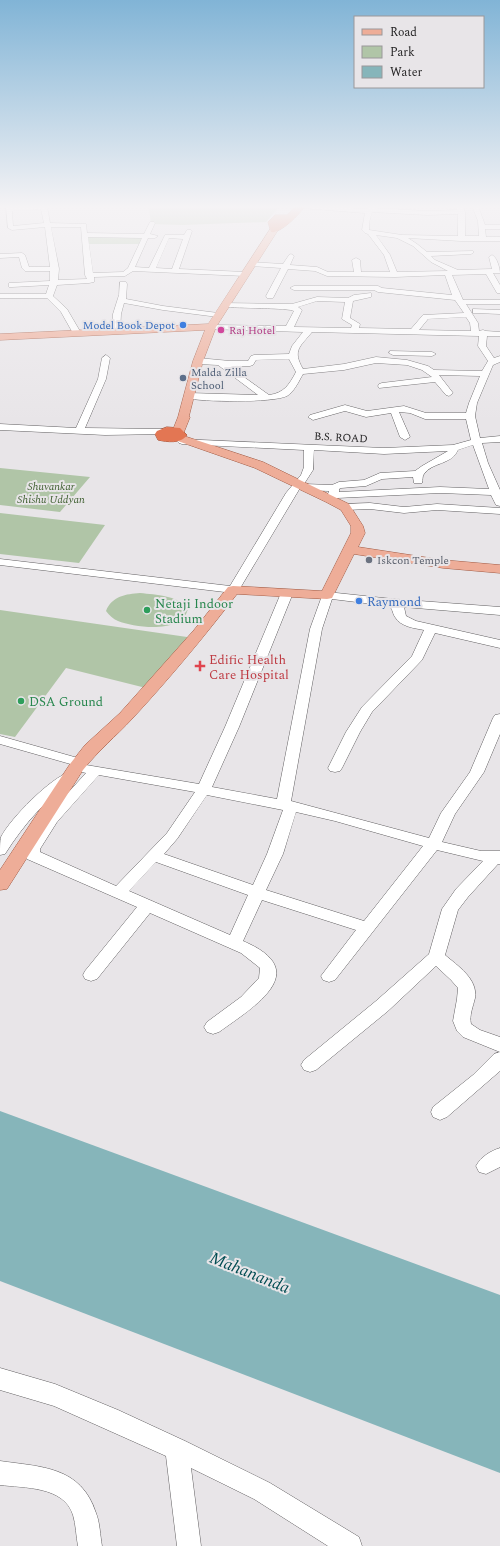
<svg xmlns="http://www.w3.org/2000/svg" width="500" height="1546" font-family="Spectral,serif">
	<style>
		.green { fill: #b0c5a7 }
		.water { fill: #86b5ba }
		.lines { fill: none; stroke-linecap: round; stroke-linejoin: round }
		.minor-casing { stroke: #626062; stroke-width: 1 }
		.major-casing { stroke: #a15a43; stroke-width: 1 }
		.highway-casing { stroke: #a15a43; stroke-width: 1 }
		.minor { fill: #fff; fill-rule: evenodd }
		.major { fill: #eead98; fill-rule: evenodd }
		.highway { fill: #e37653; fill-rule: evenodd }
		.shop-dot { fill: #3f7fe0; stroke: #e8e5e8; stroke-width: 1.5 }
		.hotel-dot { fill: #d1479c; stroke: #e8e5e8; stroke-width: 1.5 }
		.service-dot { fill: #5c6f8a; stroke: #e8e5e8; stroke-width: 1.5 }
		.worship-dot { fill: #6b7280; stroke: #e8e5e8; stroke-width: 1.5 }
		.leisure-dot { fill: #2e9e5b; stroke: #e8e5e8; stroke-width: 1.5 }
		.health-dot { fill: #e0444e; stroke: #e8e5e8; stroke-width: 1.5 }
		.labels { text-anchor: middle; stroke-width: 4; stroke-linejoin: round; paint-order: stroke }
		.far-shop-label { font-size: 11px; fill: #366cbe; stroke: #e8e5e8; text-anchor: end }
		.far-hotel-label { font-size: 11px; fill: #b23c85; stroke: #e8e5e8; text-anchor: start }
		.far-service-label { font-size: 11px; fill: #4e5e75; stroke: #e8e5e8; text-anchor: start }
		.far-street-label { font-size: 11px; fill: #262526; stroke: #e8e5e8 }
		.far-park-label { font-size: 11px; font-style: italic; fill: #3f5f31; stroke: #e8e5e8 }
		.far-worship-label { font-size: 11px; fill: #5b616d; stroke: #e8e5e8; text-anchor: start }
		.shop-label { font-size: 13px; fill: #366cbe; stroke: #e8e5e8; text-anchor: start }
		.leisure-label { font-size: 13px; fill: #27864d; stroke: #e8e5e8; text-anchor: start }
		.health-label { font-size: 13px; fill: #be3a42; stroke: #e8e5e8; text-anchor: start }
		.near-water-label { font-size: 17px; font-style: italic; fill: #024d53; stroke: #e8e5e8 }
	</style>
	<rect width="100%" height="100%" fill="#e8e5e8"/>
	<!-- green -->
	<path class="green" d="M155 206H280L266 222 182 225 151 224 149 209Z
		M87 235 142 236 139 244H89Z
		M0 468 90 477 60 512 0 505Z
		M0 513 105 525 79 563 0 554Z
		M140 593C157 595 176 595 188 608 184 634 136 628 118 621 113 619 109 615 106 611 112 596 126 594 140 593Z
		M0 610 194 638 150 689 66 668 15 737 0 734Z"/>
	<!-- water -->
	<path class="water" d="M0 1111 500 1295V1473L0 1281Z"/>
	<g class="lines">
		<!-- minor casing -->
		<g class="minor-casing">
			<path id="minor" d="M6 206H47L50 223 86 224 87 233 144 234 150 222H154L155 223 150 234 158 236 155 238H148L135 267 149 268 165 235H184L187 230H191L192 231 179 269 245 272 249 274 245 276 133 271 125 276 94 277V282L89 283 57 285 53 296 67 309 81 333 77 335H74L61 312 47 298H0V294H46L49 285 12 287H9V283L50 281V271H25L22 268 19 257 0 258V254L22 253 25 255 29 267H50L45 227 12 230 8 228ZM41 209 44 223 13 226 12 211ZM51 227H81L85 275 87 279 58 280 59 269ZM88 237 142 238 128 268 123 272 93 273ZM169 238 183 239 172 269 156 268Z
				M298 206H321L367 209 369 206H375L374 208 427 211 457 210V206H463L465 212V236H479L478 221 472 206H478L485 225H500V229H485L486 237H500V241H461L408 238 417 244 427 252 473 251V253L471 254 431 256 435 260 458 270 492 269 489 257 492 255C497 257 500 269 500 273H493L500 285V293H497L486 274 452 275 463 300H500V304H466L478 323 479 331 483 330 486 331 500 332V336H487L486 346 494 358 500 356V362L493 365 477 403 475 416 480 438 500 436V442L482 443 488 463 500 490V506L496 505 491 495 440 493 337 498 332 500 327 497 329 491 304 490 300 488 239 590 237 592 233 593 0 565V559L230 586 286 493 301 475 304 467V450L182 444 179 443 177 441 179 439 384 448 453 445 471 440 466 419H425L410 413 399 412 410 437 405 440 400 437 391 413 366 417 345 411 313 420 308 417 310 415 345 405 367 411 404 406 426 413H466L469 403 480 376 439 375 453 393 449 396 446 395 435 382 379 388 378 386 379 384 382 383 432 377 422 370 407 365 376 363 344 370 303 374C299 381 294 392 287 396 273 403 202 402 186 398L185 396 186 394 189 393 258 395 218 365 198 364 194 361 198 358 230 361H248L251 356 254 355 289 354 292 346 303 332 208 329 207 327 211 325 286 326 294 311C290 308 235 308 225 307H222V303L292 304 317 297 348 298 354 295 371 293V297L353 301 350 318 360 324 359 328 411 329 423 315 464 313 455 300 378 292 374 290H294L290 288 294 286H378L382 288 452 295 445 275 395 277 327 276 315 271 288 269 273 298H267L266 296 281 268 252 266H249V262L283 264 289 255 291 254 294 256 290 265 317 267 328 272H354L352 260 356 258 360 260 361 272H390L384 255 368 234 365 233 362 230 365 213 301 208ZM372 212 427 215 458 214V236L402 235 369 230V223ZM376 235 397 238 413 246 431 262 448 271 397 272 390 255ZM317 301 345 302 342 319 352 325 351 328 294 327 302 310 298 307ZM466 317 470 323 471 331 419 330 428 319ZM312 332 479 336 478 346 488 361 482 371 434 370 428 366 407 360 376 357 344 364 303 369C292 350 300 347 312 332ZM289 359 296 372C289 385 284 393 269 395L230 367 250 366 253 365 256 360ZM473 445 489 489 440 487 339 492V489L341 488 366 486 382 479 413 477 414 483H422C423 480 422 476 424 474 432 462 452 465 458 450ZM314 450 384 454 448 451 422 466 415 471 380 473 364 480 339 482 332 485 304 484 313 470Z
				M120 282H126L127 284 126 299 163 306 218 313 222 315 218 317 163 310 124 303 121 314 120 331 119 333H113V314L119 295Z
				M473 309 500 310V314L476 313H473Z
				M390 351 432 352 436 354 432 356 393 355 389 353Z
				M106 355 110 358 106 379 85 428 163 429 168 432 166 434 105 435 0 430V424L76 428 98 379 102 358Z
				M370 503 404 507 437 504 500 508V514L437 510 404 513 370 509 345 510 340 507 345 504Z
				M287 590 291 591 293 593 239 727 212 787 277 799 310 629 323 593 327 592 393 599 500 607V615L404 607 406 616 416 621 500 640V648L435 633 422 660 372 712 360 732 342 768 340 771 335 772 330 771 328 768 346 732 362 707 412 656 424 630C414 628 401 627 395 617 392 612 393 609 389 606L332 599 322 629 291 801 429 838 441 813 470 772 493 718 495 715 500 714V734L484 772 455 814 442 842 481 851H500V864H498L468 897 458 910 445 955C458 966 478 979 475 998 473 1007 469 1015 471 1024L480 1030 500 1037V1052L463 1037 457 1031 453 1021 457 999 458 988 451 980 436 966 388 1011 316 1070 310 1072 304 1070 301 1065 304 1060 376 1001 429 954 442 909 456 889 483 861 437 850 335 980 329 982 323 980 321 976 356 930 262 900 243 941C314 971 255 1006 219 1032L213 1034 207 1032 204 1027 207 1022 241 997 259 978 260 968 241 953 150 913 97 979 91 981 85 979 83 975 85 971 137 907 27 859 24 855V849L47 816 86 773 82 772 80 769 81 767 0 744V736L85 760 87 763 86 765 199 784 225 727 281 593 283 591ZM99 775 195 792 167 833 116 886 40 852V849L57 822ZM207 795 283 810 267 854 253 885 164 854 177 839ZM296 812 335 821 423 846 364 921 266 890 283 854ZM156 862 248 895 230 935 129 891Z
				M70 772 75 773 77 776 75 779C46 799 24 824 5 854L0 855C0 850 0 841 1 837 10 819 51 777 70 772Z
				M500 1052V1071L447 1117 440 1120 433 1117 431 1112 433 1107 473 1075 494 1054Z
				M500 1148V1167L486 1174 479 1172 476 1166C481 1157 490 1151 500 1148Z
				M0 1368 55 1384 118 1410 185 1441 270 1483 359 1537 362 1546H328L254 1499 191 1468 201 1546H177L166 1456 54 1406 0 1390Z
				M0 1461C41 1467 81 1466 96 1513 100 1523 100 1535 102 1546H78C76 1536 76 1525 73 1515 64 1486 24 1488 0 1485Z"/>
		</g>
		<!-- major casing -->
		<g class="major-casing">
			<path id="major" d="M271 228H274L278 230 216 327 203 361 189 416 190 417 184 432 181 435 263 462 349 504 363 526 365 533 358 547 443 560 500 565V573L443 568 354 554 332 598 327 599 237 594C204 637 169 679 132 719 116 736 98 751 83 770L7 889 0 890V870L70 764 85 745 120 713 194 630 228 587 233 586 322 591 351 533V526L341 510 326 502 255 468 172 439 170 437 174 434 172 432 178 417 193 361 205 330 0 340V334L208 324Z"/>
		</g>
		<!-- highway casing -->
		<g class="highway-casing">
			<path id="highway" d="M296 206H305C300 214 280 234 271 232L268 222 275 215H287Z
				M167 427 180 428 187 435C181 444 167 442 158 440L155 434 157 431Z"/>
		</g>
		<!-- minor -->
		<use href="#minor" class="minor"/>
		<!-- major -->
		<use href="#major" class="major"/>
		<!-- highway -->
		<use href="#highway" class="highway"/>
	</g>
	<!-- sky -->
	<linearGradient id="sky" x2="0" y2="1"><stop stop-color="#81b4d6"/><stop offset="0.49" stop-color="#f5f3f5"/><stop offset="1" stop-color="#f5f3f5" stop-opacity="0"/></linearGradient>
	<rect width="500" height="422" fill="url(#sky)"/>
	<!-- markers -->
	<g class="shop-dot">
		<circle cx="183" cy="325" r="4"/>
		<circle cx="359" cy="601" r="4"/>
	</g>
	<circle class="hotel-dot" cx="221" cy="330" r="4"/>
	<circle class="service-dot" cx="183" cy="378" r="4"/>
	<circle class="worship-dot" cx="369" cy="560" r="4"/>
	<g class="leisure-dot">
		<circle cx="147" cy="610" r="4"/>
		<circle cx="21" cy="701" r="4"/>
	</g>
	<path class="health-dot" d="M198 660h4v4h4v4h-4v4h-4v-4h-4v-4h4z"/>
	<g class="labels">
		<!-- far-shop labels -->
		<g class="far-shop-label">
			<text x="175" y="329">Model Book Depot</text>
		</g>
		<!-- far-hotel labels -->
		<g class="far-hotel-label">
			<text x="229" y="334">Raj Hotel</text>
		</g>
		<!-- far-service labels -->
		<g class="far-service-label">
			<text x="191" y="376">Malda Zilla<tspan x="191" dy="13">School</tspan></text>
		</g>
		<!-- far-street labels -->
		<g class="far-street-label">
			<text transform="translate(341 437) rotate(3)" y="4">B.S. ROAD</text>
		</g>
		<!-- far-park labels -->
		<g class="far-park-label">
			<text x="51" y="490">Shuvankar<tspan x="51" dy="13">Shishu Uddyan</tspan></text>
		</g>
		<!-- far-worship labels -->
		<g class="far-worship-label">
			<text x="377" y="564">Iskcon Temple</text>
		</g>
		<!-- shop labels -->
		<g class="shop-label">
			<text x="367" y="606">Raymond</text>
		</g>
		<!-- leisure labels -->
		<g class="leisure-label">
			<text x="155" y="608">Netaji Indoor<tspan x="155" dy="15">Stadium</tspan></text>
			<text x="29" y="706">DSA Ground</text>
		</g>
		<!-- health labels -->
		<g class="health-label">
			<text x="209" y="664">Edific Health<tspan x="209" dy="15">Care Hospital</tspan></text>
		</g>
		<!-- near-water labels -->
		<g class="near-water-label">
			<text transform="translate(250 1272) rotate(22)" y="6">Mahananda</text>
		</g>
	</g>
	<!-- legend -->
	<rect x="354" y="16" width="130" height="72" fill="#e8e5e8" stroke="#9a989a"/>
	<rect x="362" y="29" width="20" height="6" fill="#eead98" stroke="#9a989a"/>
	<text x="390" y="36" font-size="12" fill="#262526">Road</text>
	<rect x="362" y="46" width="20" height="12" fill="#b0c5a7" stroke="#9a989a"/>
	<text x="390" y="56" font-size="12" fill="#262526">Park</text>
	<rect x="362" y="66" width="20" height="12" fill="#86b5ba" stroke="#9a989a"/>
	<text x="390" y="76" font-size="12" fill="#262526">Water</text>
</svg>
